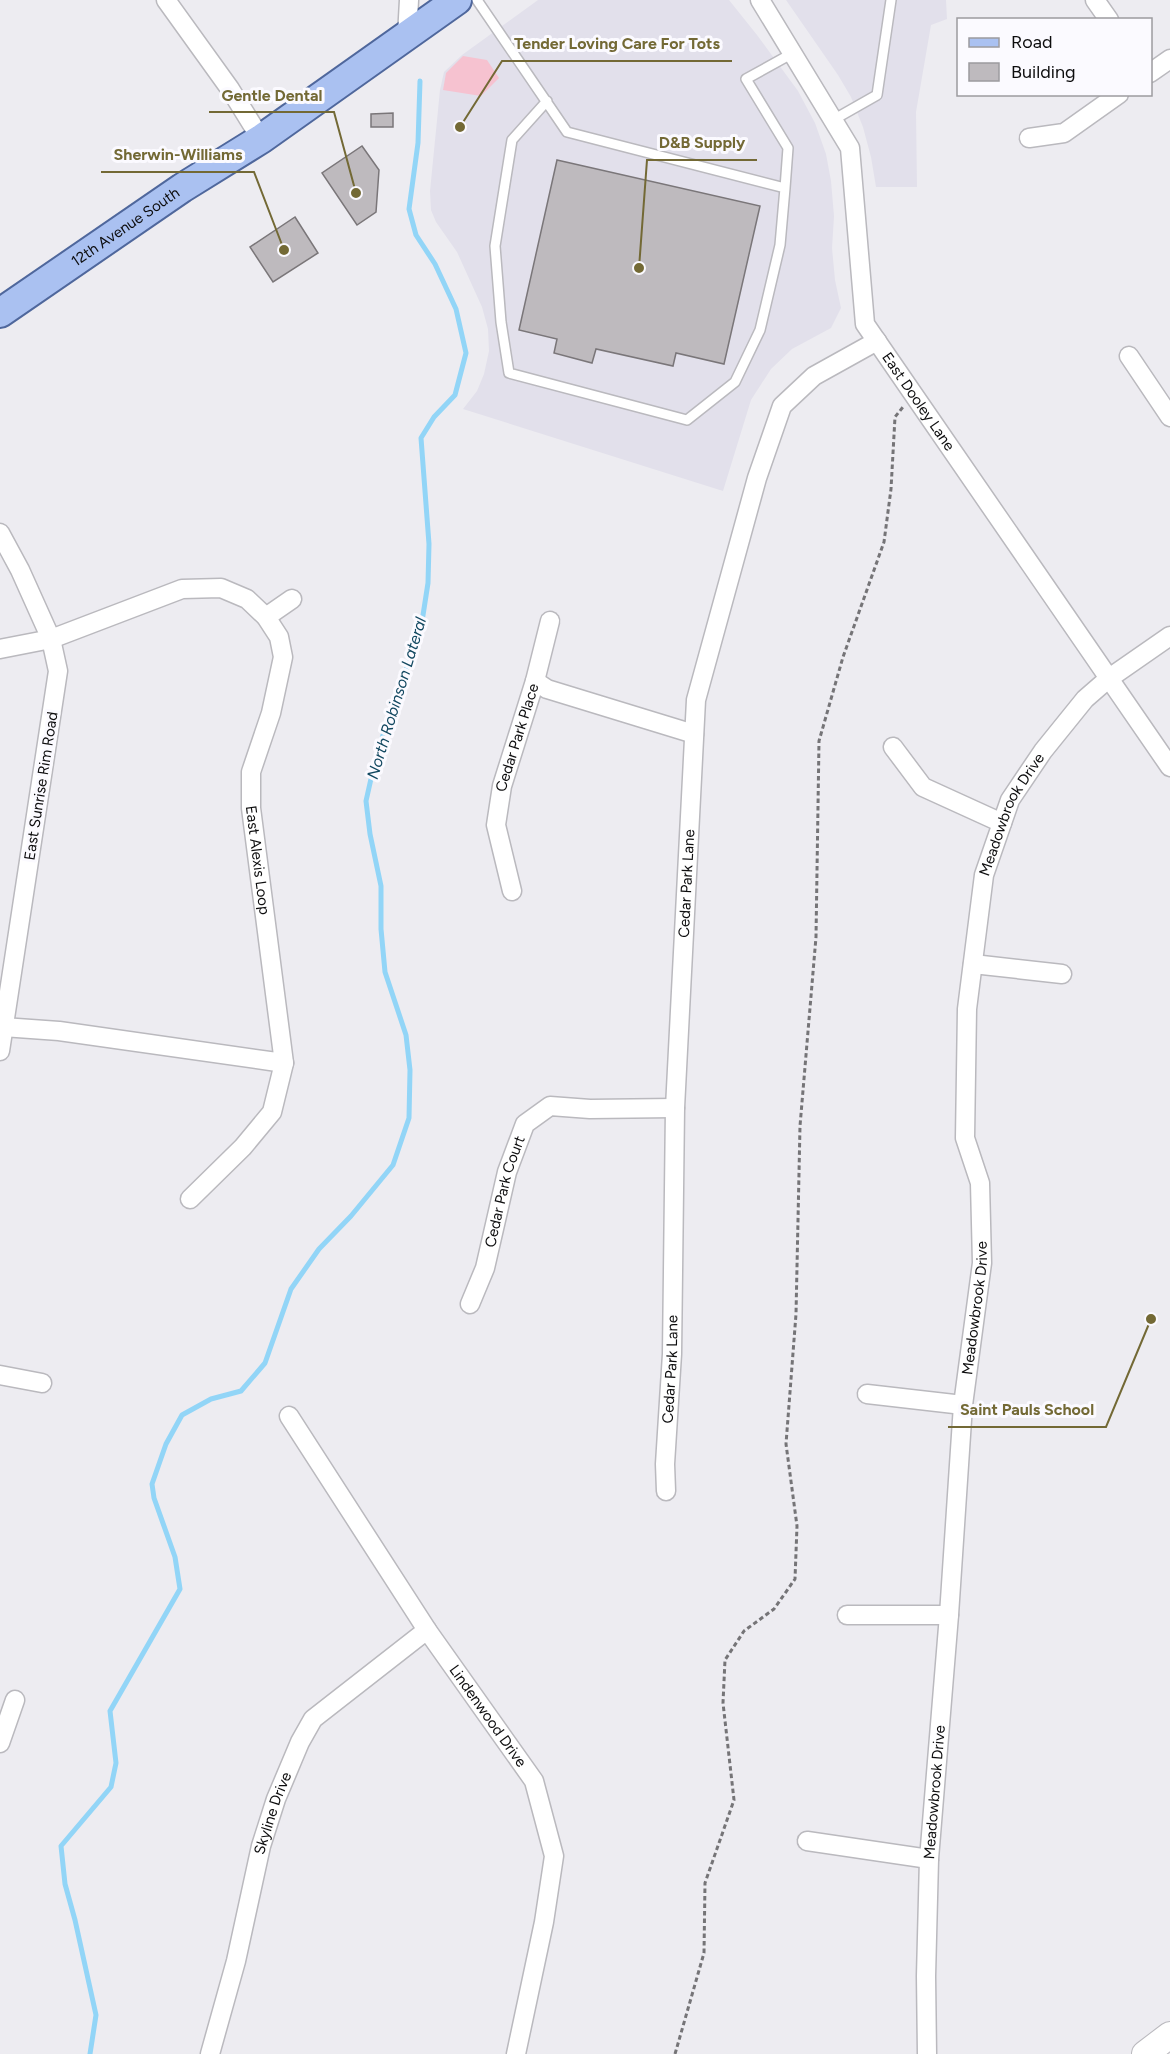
<svg xmlns="http://www.w3.org/2000/svg" width="1170" height="2054" font-family="Figtree,sans-serif">
	<style>
		.built { fill: #e2e0eb }
		.green { fill: #f6c2d0 }
		.lines { fill: none; stroke-linecap: round; stroke-linejoin: round }
		.stream { stroke: #92d5f7; stroke-width: 5 }
		.building { fill: #bebabe; stroke: #7a7679; stroke-width: 1.5 }
		.lane-casing { stroke: #bab9be; stroke-width: 12 }
		.street-casing { stroke: #bab9be; stroke-width: 21 }
		.secondary-casing { stroke: #bab9be; stroke-width: 28 }
		.primary-casing { stroke: #4f679c; stroke-width: 32 }
		.path { stroke: #757477; stroke-width: 3; stroke-dasharray: 4.5 3; stroke-linecap: butt }
		.lane { stroke: #fff; stroke-width: 9 }
		.street { stroke: #fff; stroke-width: 18 }
		.secondary { stroke: #fff; stroke-width: 26 }
		.primary { stroke: #aac1f1; stroke-width: 28 }
		.labels { text-anchor: middle; stroke-width: 6; stroke-linejoin: round; paint-order: stroke }
		.street-label { font-size: 15px; fill: #0d0d0e; stroke: #fbfaff }
		.water-label { font-size: 16px; font-style: italic; fill: #124860; stroke: #fbfaff }
		.leader { fill: none; stroke: #736935; stroke-width: 2 }
		.callout-dot { fill: #736935; stroke: #fbfaff; stroke-width: 2 }
		.callout-label { font-size: 16px; text-anchor: middle; font-weight: bold; fill: #736935; stroke: #fbfaff; stroke-width: 6; stroke-linejoin: round; paint-order: stroke }
	</style>
	<rect width="100%" height="100%" fill="#edecf1"/>
	<!-- built -->
	<path class="built" d="M538 0H729L757 35 798 91 815 123 826 154 831 181 834 216 832 248 835 280 841 308 831 328 792 349 771 369 751 400 723 491 463 409 477 391 484 374 489 351 488 329 482 307 457 252 436 222 431 210 430 191 440 90 444 72 462 55Z
		M786 0H946L947 19 931 25 916 112 917 187H876L871 157 863 127 851 97 838 75Z"/>
	<!-- green -->
	<path class="green" d="M463 56 487 60 499 78 481 96 443 90 446 73Z"/>
	<g class="lines">
		<!-- stream -->
		<path class="stream" d="M90 2054 96 2015 75 1920 65 1884 61 1846 111 1787 116 1763 110 1711 180 1589 175 1557 154 1498 152 1484 166 1444 182 1415 211 1399 241 1391 265 1363 291 1289 319 1249 351 1216 393 1165 409 1118 410 1070 406 1035 385 972 381 929V886L370 834 366 801 375 761 388 719 421 628 428 583 429 544 421 438 434 417 455 395 466 353 456 309 435 264 416 235 409 209 418 143 420 81"/>
	</g>
	<!-- building -->
	<path class="building" d="M393 113V127H371V114Z
		M362 146 379 170 376 212 357 225 322 173Z
		M557 160 760 206 724 364 676 353 673 366 596 349 592 363 554 353 557 339 519 330Z
		M295 217 318 253 273 282 250 247Z"/>
	<g class="lines">
		<!-- lane casing -->
		<g class="lane-casing">
			<path id="lane" d="M477 0 567 132 785 188 788 148 746 79 793 53
				M547 101 512 140 495 246 501 322 509 373 687 420 735 382 760 330 780 245 785 188
				M833 120 877 95 891 0"/>
		</g>
		<!-- street casing -->
		<g class="street-casing">
			<g id="street">
				<path d="M166 0 230 89 261 139"/>
				<path id="s1" d="M760 0 850 148 865 324 1170 767"/>
				<path d="M1095 0 1109 20"/>
				<path d="M407 36 409 0"/>
				<path d="M1150 73 1170 59"/>
				<path d="M1029 138 1064 133 1119 94"/>
				<path d="M1129 356 1170 417"/>
				<path d="M0 533 20 570 51 639 58 671 0 1051"/>
				<path d="M266 617 292 599"/>
				<path id="s2" d="M0 649 51 639 182 589 221 588 247 599 266 617 279 637 283 657 271 713 251 772V808L284 1063 59 1031 3 1027"/>
				<path d="M535 681 550 621"/>
				<path d="M893 747 923 787 1002 823"/>
				<path id="s3" d="M512 891 496 825 502 786 535 681 547 689 694 734"/>
				<path d="M973 964 1062 974"/>
				<path d="M190 1199 243 1147 272 1112 284 1063"/>
				<path id="s4" d="M470 1304 485 1268 507 1172 525 1124 550 1106 590 1109 675 1108"/>
				<path d="M0 1375 42 1383"/>
				<path d="M867 1394 963 1405"/>
				<path id="s5" d="M289 1416 427 1630 534 1781 554 1856 544 1922 516 2054"/>
				<path id="s6" d="M666 1491 665 1464 672 1354 675 1108 696 700 757 478 782 406 814 376 877 341"/>
				<path d="M847 1615H949"/>
				<path d="M0 1743 15 1700"/>
				<path d="M807 1841 929 1859"/>
				<path id="s7" d="M210 2054 236 1961 261 1846 276 1799 300 1742 313 1719 427 1630"/>
				<path id="s8" d="M927 2054 926 1976 929 1859 949 1615 963 1405 982 1263 980 1183 965 1138 967 1009 984 875 1010 800 1043 751 1085 699 1108 679 1170 636"/>
			</g>
		</g>
		<!-- secondary casing -->
		<g class="secondary-casing">
			<path id="secondary" d="M1145 2054 1170 2035"/>
		</g>
		<!-- primary casing -->
		<g class="primary-casing">
			<g id="primary">
				<path id="s9" d="M0 313 182 188 261 139 457 0"/>
			</g>
		</g>
		<!-- path -->
		<path class="path" d="M675 2054 704 1953 705 1883 734 1800 723 1703 725 1660 744 1631 774 1609 795 1579 797 1526 786 1444 796 1314 800 1126 816 937 819 741 843 657 884 542 891 489 895 417 903 407"/>
		<!-- lane -->
		<use href="#lane" class="lane"/>
		<!-- street -->
		<use href="#street" class="street"/>
		<!-- secondary -->
		<use href="#secondary" class="secondary"/>
		<!-- primary -->
		<use href="#primary" class="primary"/>
	</g>
	<g class="labels">
		<!-- street labels -->
		<g class="street-label">
			<text dy="5" stroke="none"><textPath href="#s9" startOffset="152">12th Avenue South</textPath></text>
			<text dy="5" stroke="none"><textPath href="#s1" startOffset="444">East Dooley Lane</textPath></text>
			<text dy="5" stroke="none"><textPath href="#s3" startOffset="158">Cedar Park Place</textPath></text>
			<text transform="translate(41 786) rotate(-81)" y="5">East Sunrise Rim Road</text>
			<text dy="5" stroke="none"><textPath href="#s8" startOffset="1252">Meadowbrook Drive</textPath></text>
			<text dy="5" stroke="none"><textPath href="#s2" startOffset="538">East Alexis Loop</textPath></text>
			<text dy="5" stroke="none"><textPath href="#s6" startOffset="608">Cedar Park Lane</textPath></text>
			<text dy="5" stroke="none"><textPath href="#s4" startOffset="118">Cedar Park Court</textPath></text>
			<text dy="5" stroke="none"><textPath href="#s8" startOffset="748">Meadowbrook Drive</textPath></text>
			<text dy="5" stroke="none"><textPath href="#s6" startOffset="122">Cedar Park Lane</textPath></text>
			<text dy="5" stroke="none"><textPath href="#s5" startOffset="360">Lindenwood Drive</textPath></text>
			<text dy="5" stroke="none"><textPath href="#s8" startOffset="262">Meadowbrook Drive</textPath></text>
			<text dy="5" stroke="none"><textPath href="#s7" startOffset="249">Skyline Drive</textPath></text>
		</g>
		<!-- water labels -->
		<g class="water-label">
			<text transform="translate(396 698) rotate(-73)" y="6">North Robinson Lateral</text>
		</g>
	</g>
	<!-- callouts -->
	<path class="leader" d="M460 127L502 61H732M356 193L334 112H209M639 268L647 160H757M284 250L254 172H101M1151 1319L1106 1427H948"/>
	<g class="callout-dot">
		<circle cx="460" cy="127" r="6"/>
		<circle cx="356" cy="193" r="6"/>
		<circle cx="639" cy="268" r="6"/>
		<circle cx="284" cy="250" r="6"/>
		<circle cx="1151" cy="1319" r="6"/>
	</g>
	<g class="callout-label">
		<text x="617" y="49">Tender Loving Care For Tots</text>
		<text x="272" y="101">Gentle Dental</text>
		<text x="702" y="148">D&amp;B Supply</text>
		<text x="178" y="160">Sherwin-Williams</text>
		<text x="1027" y="1415">Saint Pauls School</text>
	</g>
	<!-- legend -->
	<rect x="957" y="18" width="195" height="78" fill="#fbfaff" stroke="#9c9b9f" stroke-width="1.5"/>
	<rect x="969" y="38" width="30" height="9" fill="#aac1f1" stroke="#9c9b9f" stroke-width="1.5"/>
	<text x="1011" y="48" font-size="18" fill="#0d0d0e">Road</text>
	<rect x="969" y="63" width="30" height="18" fill="#bebabe" stroke="#9c9b9f" stroke-width="1.5"/>
	<text x="1011" y="78" font-size="18" fill="#0d0d0e">Building</text>
</svg>
